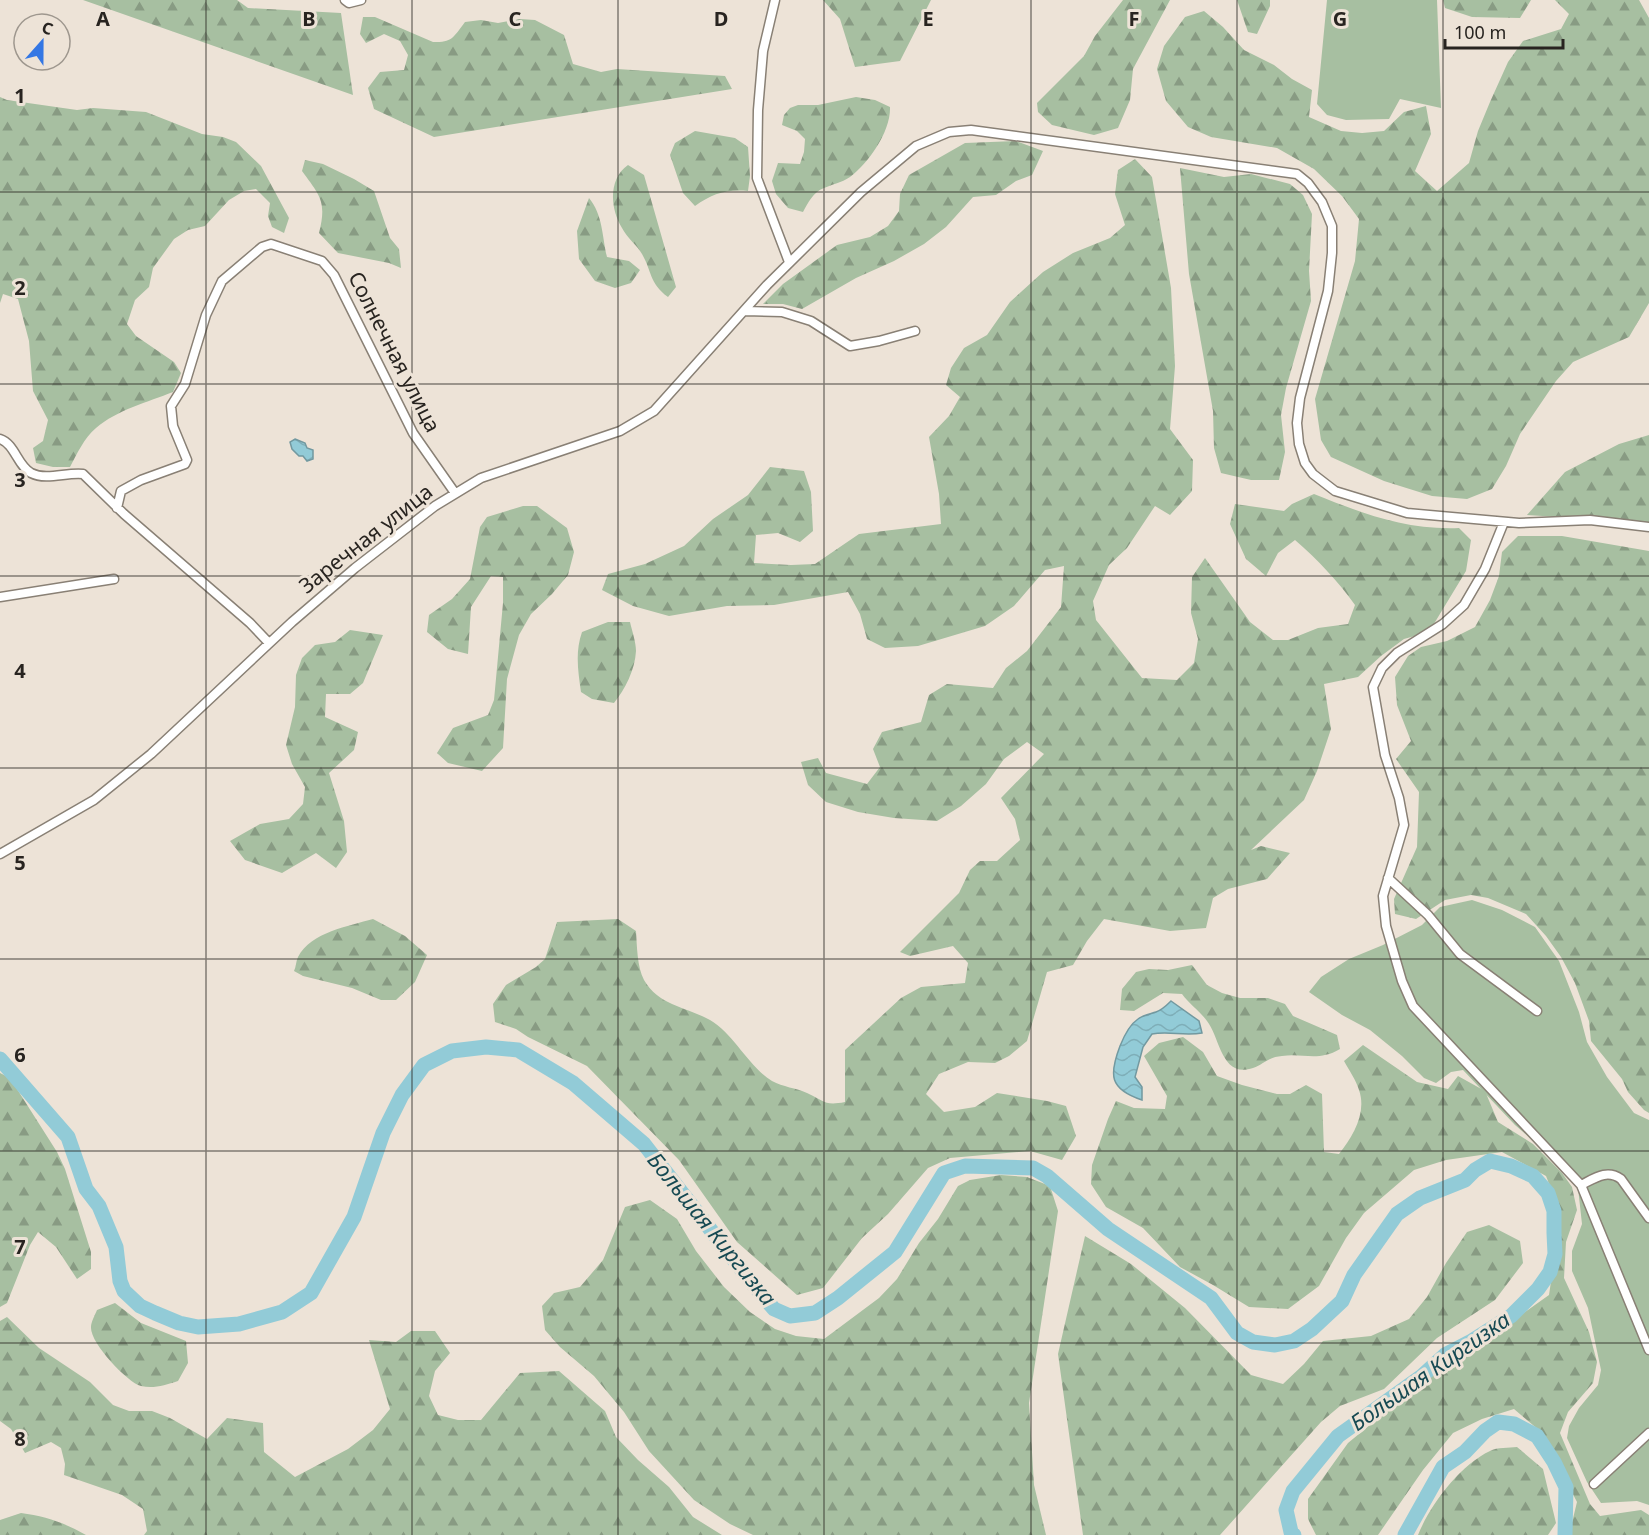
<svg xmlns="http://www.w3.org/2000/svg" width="1649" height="1535" font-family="'Noto Sans',sans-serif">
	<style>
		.forest { fill: url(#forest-firs) }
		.garden { fill: #a7bfa1 }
		.water { fill: url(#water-waves); stroke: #7299a0; stroke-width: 1.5 }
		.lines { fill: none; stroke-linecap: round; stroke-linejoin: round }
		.river { stroke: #92cbd7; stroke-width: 15 }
		.minor-casing { stroke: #898075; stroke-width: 11 }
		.minor { stroke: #fff; stroke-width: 8 }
		.grid { fill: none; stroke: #282420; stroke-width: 1.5; stroke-opacity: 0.55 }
		.labels { text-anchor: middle; stroke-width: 6; stroke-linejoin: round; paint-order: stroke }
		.street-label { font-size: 21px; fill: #282420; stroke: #ede3d7 }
		.water-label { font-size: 22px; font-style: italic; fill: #164952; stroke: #ede3d7 }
		.grid-label { font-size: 20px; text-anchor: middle; font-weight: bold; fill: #282420; stroke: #ede3d7; stroke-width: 6; stroke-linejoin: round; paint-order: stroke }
	</style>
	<defs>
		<pattern id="forest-firs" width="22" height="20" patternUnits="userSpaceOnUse" patternTransform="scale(1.5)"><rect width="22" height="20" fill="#a7bfa1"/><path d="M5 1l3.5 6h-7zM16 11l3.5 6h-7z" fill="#889b83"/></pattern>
		<pattern id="water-waves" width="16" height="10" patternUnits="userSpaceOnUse" patternTransform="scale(1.5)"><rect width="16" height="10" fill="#92cbd7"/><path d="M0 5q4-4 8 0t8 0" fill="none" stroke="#7eaeb8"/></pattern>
	</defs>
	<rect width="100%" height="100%" fill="#ede3d7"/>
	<!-- forest -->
	<path class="forest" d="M83 0H237L248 8 341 13 353 95Z
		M823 0H931L900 61 855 67 840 19Z
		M1123 0H1170L1133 69 1130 100 1118 128 1094 135 1052 125 1038 112 1037 103 1084 56 1095 36Z
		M1237 0H1270V6L1257 34 1248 32Z
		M1443 0H1531L1520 18 1472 17 1445 8Z
		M1555 0H1639L1649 18V303L1629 337 1573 362 1556 381 1520 434 1506 466 1492 489 1467 499 1432 496 1384 481 1331 457 1321 440 1315 399 1355 261 1359 219 1342 196 1314 169 1277 148 1211 137 1188 127 1166 101 1157 69 1164 46 1185 17 1204 11 1223 27 1244 50 1274 65 1292 79 1312 90 1309 117 1341 131 1362 133 1384 131 1404 112 1426 106 1431 134 1415 171 1437 191 1469 163 1478 131 1490 102 1508 62 1523 41 1561 29 1569 14Z
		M363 17H375L433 42C453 43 454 36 465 22L481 20 498 23 520 19 535 20 564 35 573 64 601 72 617 69 725 76 732 89 434 137 374 109 368 88 380 72 404 70 408 55 400 41 384 34 366 43 360 34Z
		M0 97 7 100 77 110 93 108 146 112 202 134 223 137 236 142 261 166 289 218 284 233 272 227 268 216 270 203 256 189 244 191 229 200 205 226 188 230 174 239 153 268 149 287 135 300 127 324 136 336 174 362 181 373 173 392C148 402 117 410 96 428 84 438 77 454 70 467H53L36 463 33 448 43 441 48 420 33 391 29 341 18 299 3 294 0 303Z
		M856 97 875 100 890 107C891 131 869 163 850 177 841 183 833 184 824 188 813 192 808 203 803 212L788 208 776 194 772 181 778 163 800 164 804 152 805 139 797 131 782 125 784 115 790 108 798 105H818Z
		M695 131 735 138 748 147 750 176 748 191C726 189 712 194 695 206L683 193 670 155 675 143Z
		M1016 141 1043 151 1032 175 1016 181 996 195 973 197 946 227 924 244 894 261 856 278 802 309 783 304H763L783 284 837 245 870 237 888 226 899 211 900 194 909 175 965 143Z
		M1135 159 1152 177 1171 288 1175 366 1170 429 1193 460 1192 491 1170 515 1155 506 1127 548 1109 565 1093 601 1096 620 1142 678 1177 680 1194 663 1198 639 1191 613 1192 577 1205 558 1250 622 1273 640H1288L1318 628 1348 624 1355 605C1337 580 1318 560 1295 540L1278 553 1266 576 1246 559 1230 524 1235 504 1284 511 1292 504 1314 494C1364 514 1405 530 1459 528L1471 540 1466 571 1429 632 1404 639 1381 656 1358 677 1324 684 1331 729 1317 771 1304 800 1251 850 1261 846 1290 853 1267 879 1228 889 1213 898 1206 928 1170 931 1104 919 1087 941 1073 965 1047 972 1027 1041 1009 1056 995 1063 968 1062 939 1074 926 1094 944 1112 975 1107 997 1093 1047 1101 1066 1106 1076 1136 1062 1160 1030 1151 950 1158 928 1168 888 1214 862 1238 823 1288 797 1295 737 1242 679 1160 587 1066 528 1037 516 1029 495 1022 493 1004 506 985 536 967 545 959 557 922 618 919 636 931C637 946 637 967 644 980 659 1006 687 1007 710 1020 734 1034 748 1066 772 1081 783 1087 796 1088 807 1093 825 1101 824 1106 845 1102V1050L901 998 921 987 965 983 968 963 953 946 910 956 900 952 959 893 970 870 980 861H997L1020 840 1015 819 1001 798 1044 754 1027 742 1004 759 986 784 961 806 937 821 894 818 858 812 826 802 808 785 801 762 818 758 826 773 867 784 880 767 873 749 882 732 921 722 929 695 947 684 993 688 1006 668 1027 651 1061 607 1064 566 1045 570 1014 606 985 626 918 646 885 648 867 639 860 614 848 592 774 605 727 606 669 616 633 606 602 590 608 574 645 564 684 546 713 519 748 495 770 467 804 471 811 492 813 531 800 542 778 533 756 535 754 563 791 565 815 564 859 534 941 524 939 494 929 437 949 416 960 397 946 385 951 368 964 348 987 335 1010 302 1043 272 1073 253 1110 238 1125 225 1115 194 1118 170Z
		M305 160 323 164 354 179 374 191 390 238 399 249 401 268 389 263 338 253 319 233C327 201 320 196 302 171Z
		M628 165 644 175 676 287 668 297C649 283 652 271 642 254 637 245 627 238 622 228 610 209 608 179 628 165Z
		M1180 168 1224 177 1251 174 1290 184 1303 195 1312 214 1309 271 1311 301 1286 388 1281 415 1285 452 1279 480H1251L1221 473 1214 448 1213 411 1189 274Z
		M589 198C603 215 602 236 607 257L629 261 640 270 631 283 615 288 595 281 579 259 577 231Z
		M1649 435V523L1527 515 1565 472 1619 444Z
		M523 506H537L567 528 574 552 568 575 552 594 531 614 519 635 507 679 503 748 482 771 448 763 437 753 453 728 488 715 494 700 503 603V577L491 576 471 607 468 654 448 649 427 632 429 615 452 599 470 579 480 527 487 517Z
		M1518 536H1562L1649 551V1113L1644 1110 1628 1092 1622 1079 1591 1041 1589 1021 1575 983 1561 957 1546 936 1526 914 1488 898 1471 895 1445 900 1416 919 1395 914 1394 899 1417 847 1419 792 1396 759 1411 741 1397 705 1395 677 1408 656 1421 647 1447 641 1475 627 1490 600 1499 576 1502 552Z
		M608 622H630C632 631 636 642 636 651 635 670 625 689 614 703L592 699 581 692C578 671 575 652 582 632Z
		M350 630 383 635 363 683 350 694H326L325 717 358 732 354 750 329 773 344 821 347 852 336 868 316 853 282 873 245 860 230 841 260 824 289 819 303 804 305 787 292 764 286 745 295 707 296 675 302 658 315 645 335 642Z
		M373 919 405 936 427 955 415 982 396 1000H381L352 988 303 976 294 971C296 967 296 961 298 957 311 932 349 926 373 919Z
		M1192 965 1207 985 1222 993 1240 998H1268L1285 1004 1293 1016 1337 1035 1340 1049C1318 1062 1304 1053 1282 1056 1268 1057 1264 1064 1253 1068 1221 1079 1220 1037 1207 1021 1200 1011 1189 1004 1182 994L1163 993 1134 1011 1120 1010 1122 989 1136 972 1149 969 1168 970Z
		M1183 1037 1203 1052 1217 1076 1242 1085 1277 1094H1290L1306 1085 1322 1094 1324 1152 1339 1154C1353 1136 1367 1113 1359 1090 1356 1080 1349 1070 1344 1061L1363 1045 1417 1082 1448 1089 1458 1076 1485 1091 1498 1122 1533 1144 1562 1173 1572 1187 1577 1210 1566 1242 1564 1278 1589 1332 1597 1362 1593 1383 1568 1412 1560 1433 1590 1504 1600 1516 1641 1510 1649 1515V1535H1569L1577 1502 1540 1431 1514 1409 1482 1419 1453 1433 1423 1470 1378 1535H1316L1308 1519V1499L1348 1443 1433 1373 1463 1356 1549 1295 1561 1214 1546 1176 1502 1152 1446 1160 1414 1170 1364 1213 1346 1238 1319 1286 1288 1309 1249 1307 1213 1285 1180 1267 1143 1228 1106 1207 1091 1184 1092 1165 1108 1119 1116 1101 1134 1108 1165 1109 1167 1096 1144 1056 1159 1043Z
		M0 1073 10 1078 57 1152 65 1169 91 1252V1269L77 1279 56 1247 38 1232 30 1245 7 1303 0 1307Z
		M1001 1175 1027 1177 1050 1186 1058 1211 1029 1403 1034 1485 1046 1535H753L730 1524 694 1500 649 1451 624 1412 594 1376 560 1347 545 1330 542 1306 554 1293 580 1287 603 1260 625 1207 650 1200 677 1219 696 1251 724 1287 750 1312 775 1329 796 1336 824 1339 879 1298 897 1279 919 1243 938 1219 958 1186 970 1180Z
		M1489 1225 1520 1241 1523 1263 1495 1300 1437 1338 1384 1389 1340 1406 1321 1422 1220 1535H1083L1058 1354 1085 1236 1131 1264 1185 1308 1251 1375 1283 1384 1304 1364 1323 1341 1371 1336 1409 1319 1427 1297 1446 1263 1467 1232Z
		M115 1303 141 1323 186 1341 188 1363 178 1381C165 1385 154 1389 141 1386 127 1382 90 1343 91 1327 91 1322 95 1315 97 1310Z
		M7 1317 39 1348 90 1382 113 1405 129 1411H152L170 1418 207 1439 227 1418 263 1423 264 1452 295 1477 348 1449 373 1430 390 1409 369 1340 396 1342 411 1331H435L450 1353 435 1371 429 1396 438 1415 458 1420H481L520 1373 559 1371 605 1411 616 1437 638 1460 669 1487 693 1517 722 1535H144L147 1531 143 1509 122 1495 64 1475 65 1464 61 1448 51 1442 25 1453 11 1429 0 1421V1321Z
		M1517 1447 1543 1469 1556 1523 1548 1535H1418C1430 1505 1460 1465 1490 1451 1497 1447 1509 1448 1517 1447Z
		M21 1513C45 1516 65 1523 86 1535H0V1520Z"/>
	<!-- garden -->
	<path class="garden" d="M1327 0H1437L1441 108 1400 99 1389 119 1346 120 1327 115 1317 104Z
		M1472 900 1502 910 1535 927 1559 961 1579 1012 1587 1042 1607 1077 1634 1113 1649 1120V1505L1637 1501 1601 1503 1587 1482 1567 1438 1569 1426 1579 1408 1598 1385 1601 1370 1588 1308 1572 1271V1251L1582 1224 1577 1179 1515 1125 1463 1070 1451 1072 1436 1083 1424 1078 1402 1056 1370 1030 1342 1015 1309 992 1321 977 1349 959 1383 945 1422 925 1440 907Z"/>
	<!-- water -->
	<path class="water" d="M295 439 305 443 307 448 313 450V459L307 461 303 456H299L292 449 290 442Z
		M1171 1001 1199 1021 1202 1033C1185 1036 1168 1031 1152 1034L1143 1047 1135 1077 1142 1087V1100C1109 1089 1109 1075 1120 1046 1124 1036 1129 1025 1138 1019 1143 1015 1150 1014 1156 1012 1162 1010 1167 1005 1171 1001Z"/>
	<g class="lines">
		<!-- river -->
		<path class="river" d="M0 1059 68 1137 86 1189 99 1206 116 1247 120 1281 124 1291 140 1306 155 1313 179 1323 198 1327 239 1324 282 1312 311 1293 354 1217 383 1133 402 1095 424 1065 452 1051 486 1047 518 1050 573 1083 644 1144 752 1283 774 1309 790 1316 815 1313 838 1298 895 1252 944 1173 965 1166 1033 1168 1047 1176 1108 1229 1211 1298 1237 1333 1253 1342 1275 1345 1294 1341 1312 1329 1342 1301 1354 1275 1397 1214 1420 1198 1465 1180 1475 1170 1490 1161 1511 1166 1533 1176 1548 1193 1554 1211V1233L1555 1254 1550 1272 1538 1289 1511 1316 1470 1342 1445 1355 1422 1376 1338 1436 1293 1491 1286 1510 1291 1532 1294 1535
			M1405 1535 1443 1467 1465 1452 1485 1431 1498 1422 1514 1424 1537 1436 1554 1462 1566 1487 1565 1535"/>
		<!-- minor casing -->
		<g class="minor-casing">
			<path id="minor" d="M345 0 349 3 361 0
				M775 0 763 51 758 110 757 178 789 262
				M745 311 782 312 811 321 850 346 879 341 915 331
				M0 439C15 444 17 465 31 473 47 481 66 472 83 474L124 514 250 623 269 643
				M117 508 121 491 141 480 185 464 187 460 173 426 171 406 185 384 206 315 222 281 262 247 271 244 322 261 334 275 413 433 455 493
				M1504 522 1485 569 1464 605 1443 624 1397 653 1382 668 1373 687 1385 755 1399 798 1404 825 1383 896 1386 926 1402 981 1413 1006 1581 1185 1649 1350
				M0 597 114 579
				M0 854 94 800 151 754 292 622 355 568 435 506 481 478 620 431 654 411 767 285 861 192 916 146 949 132 971 130 1297 174 1308 183 1322 202 1332 226V253L1328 291 1300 398 1297 423 1299 444 1305 463 1313 474 1335 491 1407 513 1519 523 1590 520 1649 527
				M1388 878 1428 915 1460 954 1537 1011
				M1581 1185C1595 1178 1607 1169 1621 1179L1649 1218
				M1594 1484 1649 1433"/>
		</g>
		<!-- minor -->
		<use href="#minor" class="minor"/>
	</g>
	<!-- grid -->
	<path class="grid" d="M206 0V1535M412 0V1535M618 0V1535M824 0V1535M1031 0V1535M1237 0V1535M1443 0V1535M0 192H1649M0 384H1649M0 576H1649M0 768H1649M0 959H1649M0 1151H1649M0 1343H1649"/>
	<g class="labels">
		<!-- street labels -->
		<g class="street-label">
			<text transform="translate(394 352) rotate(63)" y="7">Солнечная улица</text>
			<text transform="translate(366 539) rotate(-38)" y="7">Заречная улица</text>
		</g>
		<!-- water labels -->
		<g class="water-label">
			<text transform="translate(712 1229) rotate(51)" y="8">Большая Киргизка</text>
			<text transform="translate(1430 1371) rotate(-35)" y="8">Большая Киргизка</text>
		</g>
	</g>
	<g class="grid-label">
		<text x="103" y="26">A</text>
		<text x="309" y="26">B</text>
		<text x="515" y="26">C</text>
		<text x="721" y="26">D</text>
		<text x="928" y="26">E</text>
		<text x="1134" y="26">F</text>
		<text x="1340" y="26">G</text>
		<text x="20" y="103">1</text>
		<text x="20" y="295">2</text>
		<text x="20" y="487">3</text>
		<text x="20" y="678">4</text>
		<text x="20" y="870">5</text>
		<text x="20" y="1062">6</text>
		<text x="20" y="1254">7</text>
		<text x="20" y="1446">8</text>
	</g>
	<!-- north arrow -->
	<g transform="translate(42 42) rotate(21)"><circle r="28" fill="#ede3d7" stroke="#9e978e" stroke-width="1.5"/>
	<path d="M0-4.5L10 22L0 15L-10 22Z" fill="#3477e4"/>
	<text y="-9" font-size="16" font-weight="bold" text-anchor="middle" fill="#282420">С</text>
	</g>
	<!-- scale -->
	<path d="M1445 39v9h118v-9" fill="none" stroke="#282420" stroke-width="3"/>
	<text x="1454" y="39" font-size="18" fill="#282420" stroke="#ede3d7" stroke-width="4.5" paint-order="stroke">100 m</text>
</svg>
